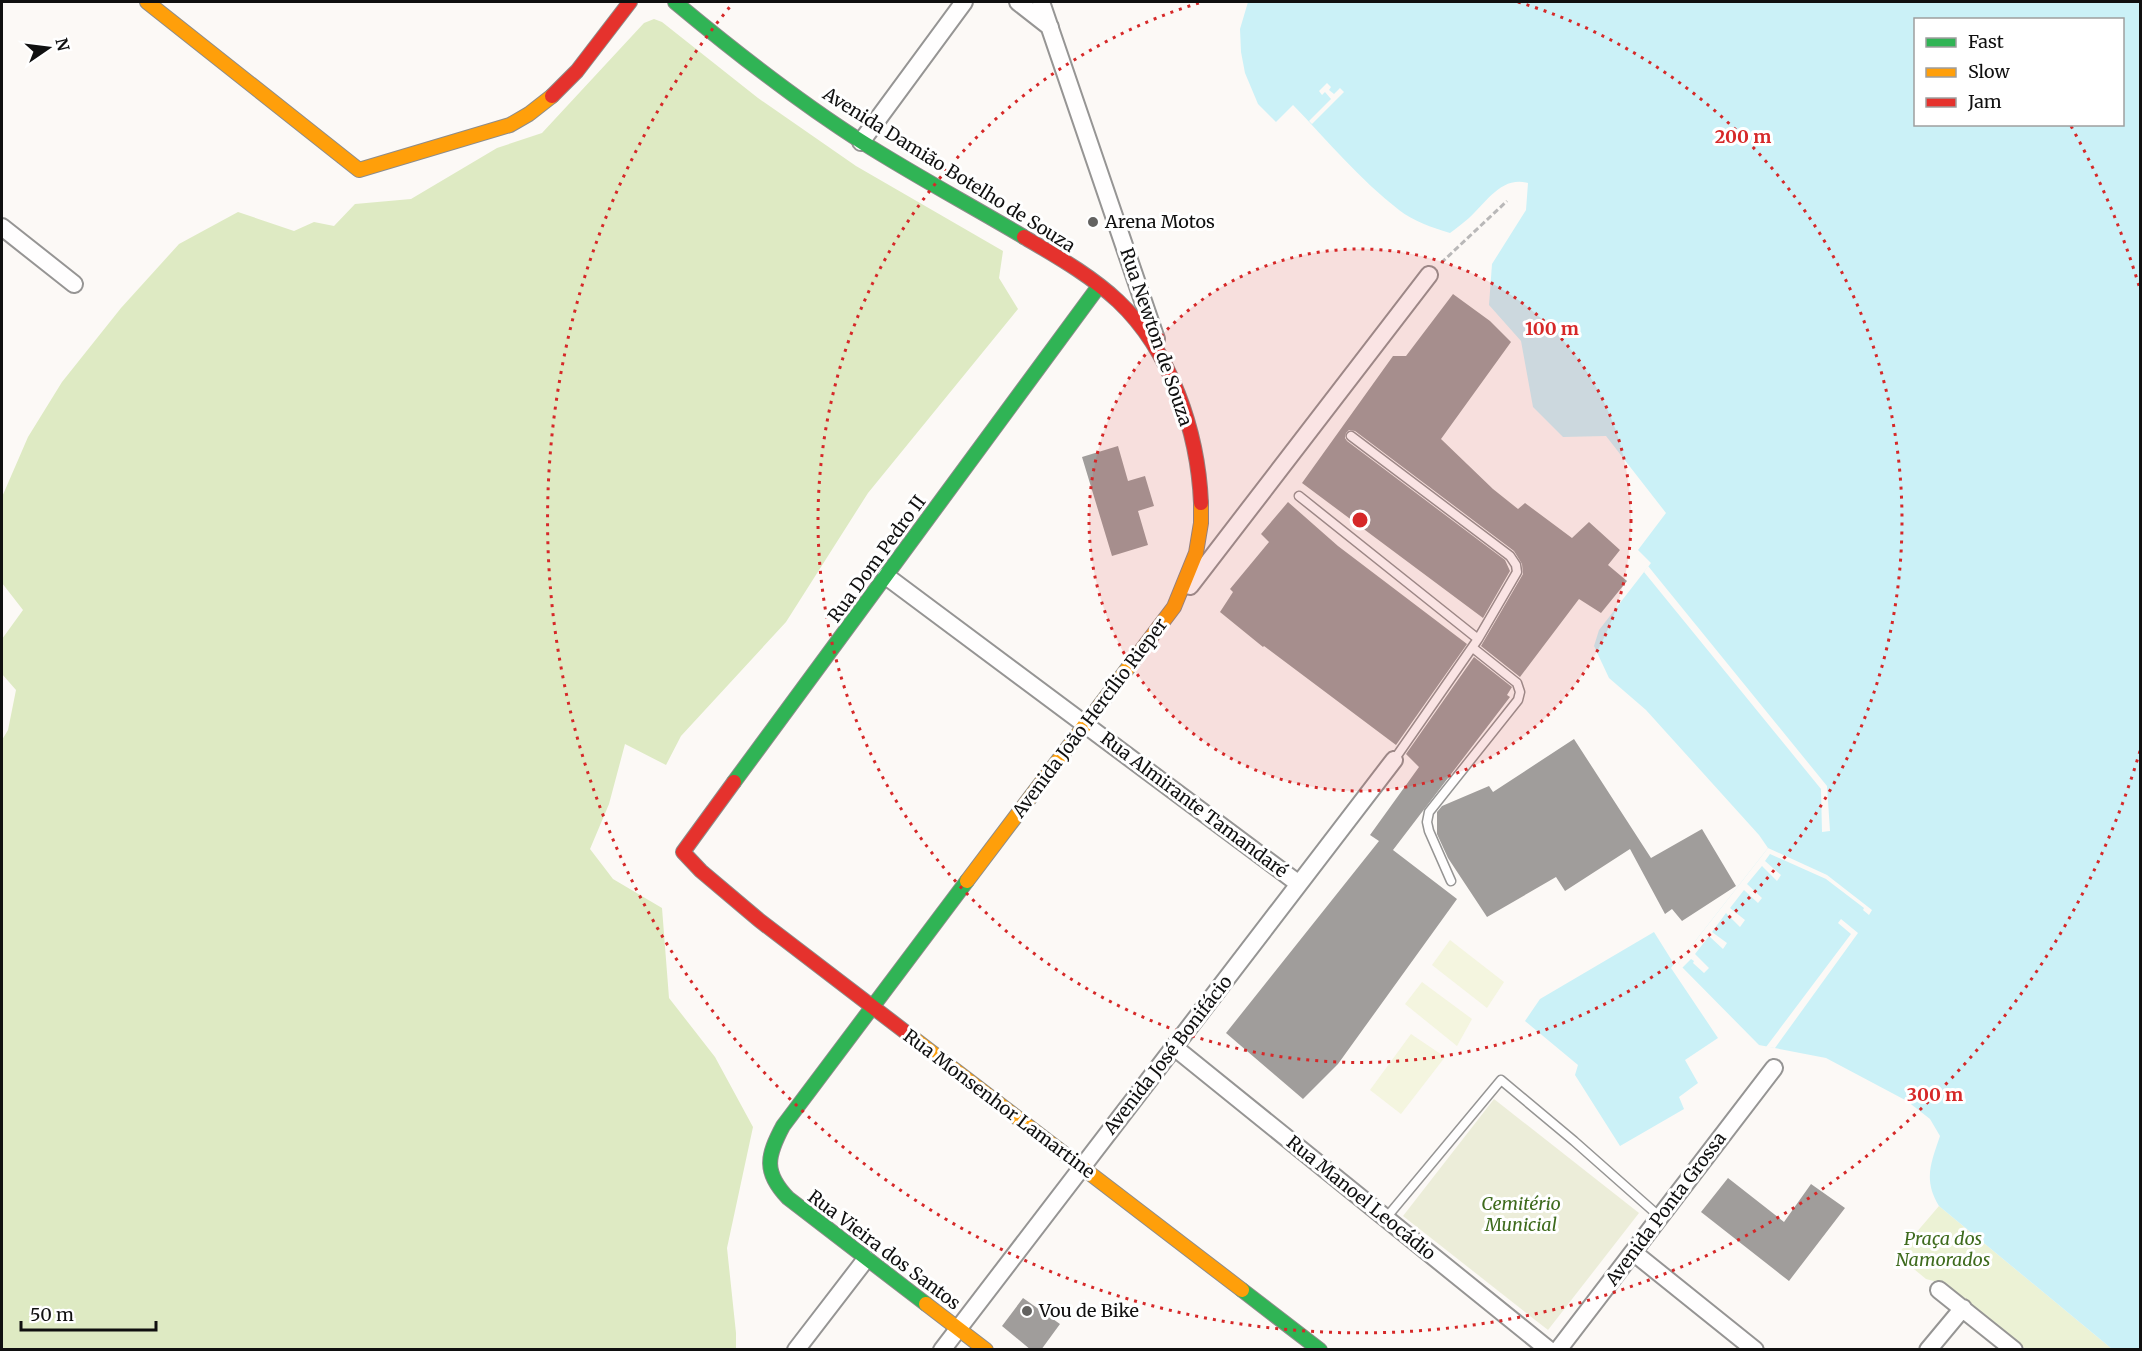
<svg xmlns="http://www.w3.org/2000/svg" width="2142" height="1351" font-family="Merriweather,serif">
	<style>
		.green { fill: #ecf2d5 }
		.forest { fill: #deeac3 }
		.cemetery { fill: #ecedd9 }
		.pitch { fill: #f4f5df }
		.water { fill: #cbf1f7; fill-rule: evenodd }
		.pier { fill: #fcf9f6 }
		.building { fill: #a09d9b }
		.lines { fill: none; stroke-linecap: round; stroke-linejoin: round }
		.lane-casing { stroke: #969594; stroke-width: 11 }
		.street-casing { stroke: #969594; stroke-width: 20 }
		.fast-casing { stroke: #8d8c8a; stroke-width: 16 }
		.slow-casing { stroke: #8d8c8a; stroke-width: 16 }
		.jam-casing { stroke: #8d8c8a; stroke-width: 16 }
		.path { stroke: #b9b8b8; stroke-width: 3; stroke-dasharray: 6 3; stroke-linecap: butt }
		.lane { stroke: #fffefe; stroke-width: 8 }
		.street { stroke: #fffefe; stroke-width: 16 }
		.fast { stroke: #30b455; stroke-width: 14 }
		.slow { stroke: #ff9f0a; stroke-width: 14 }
		.jam { stroke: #e5322d; stroke-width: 14 }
		.ring { fill: none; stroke: #d62828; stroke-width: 3; stroke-dasharray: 3 6 }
		.poi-dot { fill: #636260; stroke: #fff; stroke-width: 2 }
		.labels { text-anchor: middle; stroke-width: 6; stroke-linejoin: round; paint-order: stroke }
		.street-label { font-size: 18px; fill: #101010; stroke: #fff }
		.poi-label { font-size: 18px; fill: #101010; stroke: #fff; text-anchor: start }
		.park-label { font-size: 18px; font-style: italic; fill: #3e6b1d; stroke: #fff }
		.centre { fill: #d62828; stroke: #fff; stroke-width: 3 }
		.ring-label { font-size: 18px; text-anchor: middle; font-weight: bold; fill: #d62828; stroke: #fff; stroke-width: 6; stroke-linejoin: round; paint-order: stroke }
	</style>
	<rect width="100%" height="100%" fill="#fcf9f6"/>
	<!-- green -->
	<path class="green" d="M1939 1206 2112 1349H2026L1941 1283 1926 1279 1897 1255Z"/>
	<!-- forest -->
	<path class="forest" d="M654 19 662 22 758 98 856 166 1003 251 999 278 1018 309 868 493 786 622 681 736 666 765 625 744 609 804 590 849 613 879 662 908 669 998 715 1057 753 1127 727 1248 736 1333V1349H2V740L8 730 16 690 2 674V639L23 610 2 583V497L28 437 62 382 121 308 179 244 238 212 294 231 314 222 334 226 355 204 411 199 497 148 542 133 644 23Z"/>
	<!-- cemetery -->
	<path class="cemetery" d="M1494 1099 1639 1213 1548 1330 1403 1216Z"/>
	<!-- pitch -->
	<path class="pitch" d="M1450 940 1504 982 1487 1008 1432 965Z
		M1422 982 1472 1019 1457 1046 1405 1004Z
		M1411 1034 1445 1057 1401 1114 1370 1090Z"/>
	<!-- water -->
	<path class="water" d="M1248 2H2140V1349H2112L1939 1206C1923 1180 1931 1163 1940 1136L1930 1119 1907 1101 1826 1058 1759 1045 1678 963 1768 848 1759 835 1646 710 1609 678 1594 646 1599 630 1651 563 1638 550 1666 513 1606 436 1563 437 1533 407 1521 341 1489 305 1492 264 1526 210 1528 183C1501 176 1487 202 1469 218 1463 223 1457 228 1450 233 1433 228 1413 221 1399 210 1360 180 1328 141 1293 105L1276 122 1258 104 1245 73 1241 52 1240 29ZM1916 20H2122V124H1916Z
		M1654 932 1674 964 1671 968 1718 1038 1685 1060 1698 1083 1679 1097 1684 1109 1620 1146 1575 1075 1578 1065 1525 1021 1540 999Z"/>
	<!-- pier -->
	<path class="pier" d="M1327 83 1331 87 1329 90 1334 94 1340 88 1344 92 1312 124 1309 121 1331 99 1325 92 1322 95 1319 91Z
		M1648 566 1827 786 1830 831 1822 832 1821 789 1644 572Z
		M1768 848 1827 875 1872 910 1869 915 1863 910 1864 908 1826 879 1770 854 1765 861 1781 875 1777 881 1762 866 1747 884 1762 898 1758 903 1744 890 1730 908 1745 920 1740 927 1726 913 1712 932 1727 943 1723 949 1709 936 1695 954 1709 968 1704 973 1693 963 1694 961 1691 959 1682 968 1678 963Z
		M1841 919 1858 933 1775 1048 1766 1047 1851 934 1838 923Z"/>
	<!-- building -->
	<path class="building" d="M1453 294 1490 321 1511 342 1441 439 1493 489 1518 509 1525 503 1572 538 1589 522 1620 550 1608 565 1627 581 1601 613 1579 599 1520 677 1481 646 1523 574 1522 564 1514 551 1355 431 1349 430 1346 433 1345 438 1347 441 1505 560 1510 571 1483 618 1302 483 1393 356H1406Z
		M1118 446 1128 481 1145 476 1154 506 1138 511 1148 545 1112 556 1082 457Z
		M1288 502 1338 546 1467 644 1396 745 1264 646 1263 647 1220 612 1233 592 1230 589 1269 542 1261 534Z
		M1474 657 1512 687 1507 695 1510 697 1393 850 1457 899 1338 1064 1303 1099 1226 1033 1379 841 1370 835 1419 767 1406 754Z
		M1574 739 1651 858 1702 829 1736 886 1682 921 1672 909 1665 914 1630 849 1565 891 1556 877 1487 917 1448 858 1437 834V812L1442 806 1489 786 1493 792Z
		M1728 1178 1784 1222 1811 1184 1845 1208 1789 1281 1701 1212Z
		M1023 1298 1060 1324 1041 1350H1031L1002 1326Z"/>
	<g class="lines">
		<!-- lane casing -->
		<g class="lane-casing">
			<path id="lane" d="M1351 436 1510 556 1516 565 1517 572 1478 639
				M1299 496 1478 639 1394 760
				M1451 881 1429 831 1427 822 1429 812 1518 700 1520 692 1517 683 1473 648
				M1386 1218 1501 1080 1574 1141 1660 1217"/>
		</g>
		<!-- street casing -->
		<g class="street-casing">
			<path id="street" d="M1018 2 1050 27
				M1041 2 1156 339
				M861 142 964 2
				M2 227 74 284
				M886 576 1299 884
				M1190 586 1429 275
				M1174 1047 1549 1350
				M1633 1252 1755 1350
				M1939 1290 2014 1350
				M796 1350 866 1259
				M942 1350 1394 760
				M1558 1350 1774 1068
				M1928 1350 1963 1308"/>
		</g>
		<!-- fast casing -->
		<g class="fast-casing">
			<path id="fast" d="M675 2C735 52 796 100 862 142 914 175 970 205 1024 237
				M734 782 1099 286
				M1242 1290 1320 1350
				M926 1304 788 1198C763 1172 767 1156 783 1126L967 881"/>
		</g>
		<!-- slow casing -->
		<g class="slow-casing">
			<path id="slow" d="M147 2 359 170 510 125 529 114 552 96
				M967 881 1174 607 1196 553 1201 523V503
				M908 1034 1242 1290
				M926 1304 986 1350"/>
		</g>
		<!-- jam casing -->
		<g class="jam-casing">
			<path id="jam" d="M552 96 577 71 630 2
				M1024 237C1056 256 1090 275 1118 301 1171 351 1198 432 1201 503
				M734 782 683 852 701 871 759 920 908 1034"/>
		</g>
		<!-- path -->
		<path class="path" d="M1441 263 1507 201"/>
		<!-- lane -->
		<use href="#lane" class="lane"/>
		<!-- street -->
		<use href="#street" class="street"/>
		<!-- fast -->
		<use href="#fast" class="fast"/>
		<!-- slow -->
		<use href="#slow" class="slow"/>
		<!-- jam -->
		<use href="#jam" class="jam"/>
	</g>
	<!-- distance rings -->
	<circle cx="1360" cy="520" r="271" fill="#d62828" fill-opacity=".12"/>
	<g class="ring">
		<circle cx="1360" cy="520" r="271"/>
		<path d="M1518 2A542 542 0 1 1 1202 2"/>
		<path d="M2140 751A813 813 0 1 1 733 3M2071 126A813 813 0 0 1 2140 289"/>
	</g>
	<!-- markers -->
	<g class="poi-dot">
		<circle cx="1093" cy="222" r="6"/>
		<circle cx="1027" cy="1311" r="6"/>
	</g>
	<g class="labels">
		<!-- street labels -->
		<g class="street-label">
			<text transform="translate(949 170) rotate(32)" y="6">Avenida Damião Botelho de Souza</text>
			<text transform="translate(1156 337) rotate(71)" y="6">Rua Newton de Souza</text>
			<text transform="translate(877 559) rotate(-54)" y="6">Rua Dom Pedro II</text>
			<text transform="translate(1090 718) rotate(-53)" y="6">Avenida João Hercílio Rieper</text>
			<text transform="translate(1194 805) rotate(37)" y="6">Rua Almirante Tamandaré</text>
			<text transform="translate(1168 1055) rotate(-52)" y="6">Avenida José Bonifácio</text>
			<text transform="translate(999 1104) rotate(37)" y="6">Rua Monsenhor Lamartine</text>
			<text transform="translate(1361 1198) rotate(39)" y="6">Rua Manoel Leocádio</text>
			<text transform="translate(1666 1209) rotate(-53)" y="6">Avenida Ponta Grossa</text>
			<text transform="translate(884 1250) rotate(37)" y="6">Rua Vieira dos Santos</text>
		</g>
		<!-- poi labels -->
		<g class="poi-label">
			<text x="1105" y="228">Arena Motos</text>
			<text x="1039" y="1317">Vou de Bike</text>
		</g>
		<!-- park labels -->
		<g class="park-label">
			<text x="1521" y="1210">Cemitério<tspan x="1521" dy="21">Municial</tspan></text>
			<text x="1943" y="1245">Praça dos<tspan x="1943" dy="21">Namorados</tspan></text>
		</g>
	</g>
	<circle cx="1360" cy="520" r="9" class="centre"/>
	<g class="ring-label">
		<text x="1743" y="143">200 m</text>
		<text x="1552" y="335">100 m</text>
		<text x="1935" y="1101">300 m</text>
	</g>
	<!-- border -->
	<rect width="2142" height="1351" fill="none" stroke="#101010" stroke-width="6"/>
	<!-- legend -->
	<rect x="1914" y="18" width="210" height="108" fill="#ffffff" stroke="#9f9f9f" stroke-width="1.5"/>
	<rect x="1926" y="38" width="30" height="9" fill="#30b455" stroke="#9f9f9f" stroke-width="1.5"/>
	<text x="1968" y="48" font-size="18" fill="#101010">Fast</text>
	<rect x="1926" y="68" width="30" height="9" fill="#ff9f0a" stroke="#9f9f9f" stroke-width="1.5"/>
	<text x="1968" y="78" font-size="18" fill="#101010">Slow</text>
	<rect x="1926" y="98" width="30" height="9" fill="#e5322d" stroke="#9f9f9f" stroke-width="1.5"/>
	<text x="1968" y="108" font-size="18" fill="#101010">Jam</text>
	<!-- north arrow -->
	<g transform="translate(48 48) rotate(76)" stroke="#ffffff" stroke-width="4.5" paint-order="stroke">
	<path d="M0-4.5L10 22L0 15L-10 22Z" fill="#101010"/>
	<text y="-9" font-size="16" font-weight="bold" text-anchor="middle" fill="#101010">N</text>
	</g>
	<!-- scale -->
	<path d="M21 1321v9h135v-9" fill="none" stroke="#101010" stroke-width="3"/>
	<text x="30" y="1321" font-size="18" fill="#101010" stroke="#ffffff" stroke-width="4.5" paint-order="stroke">50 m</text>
</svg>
